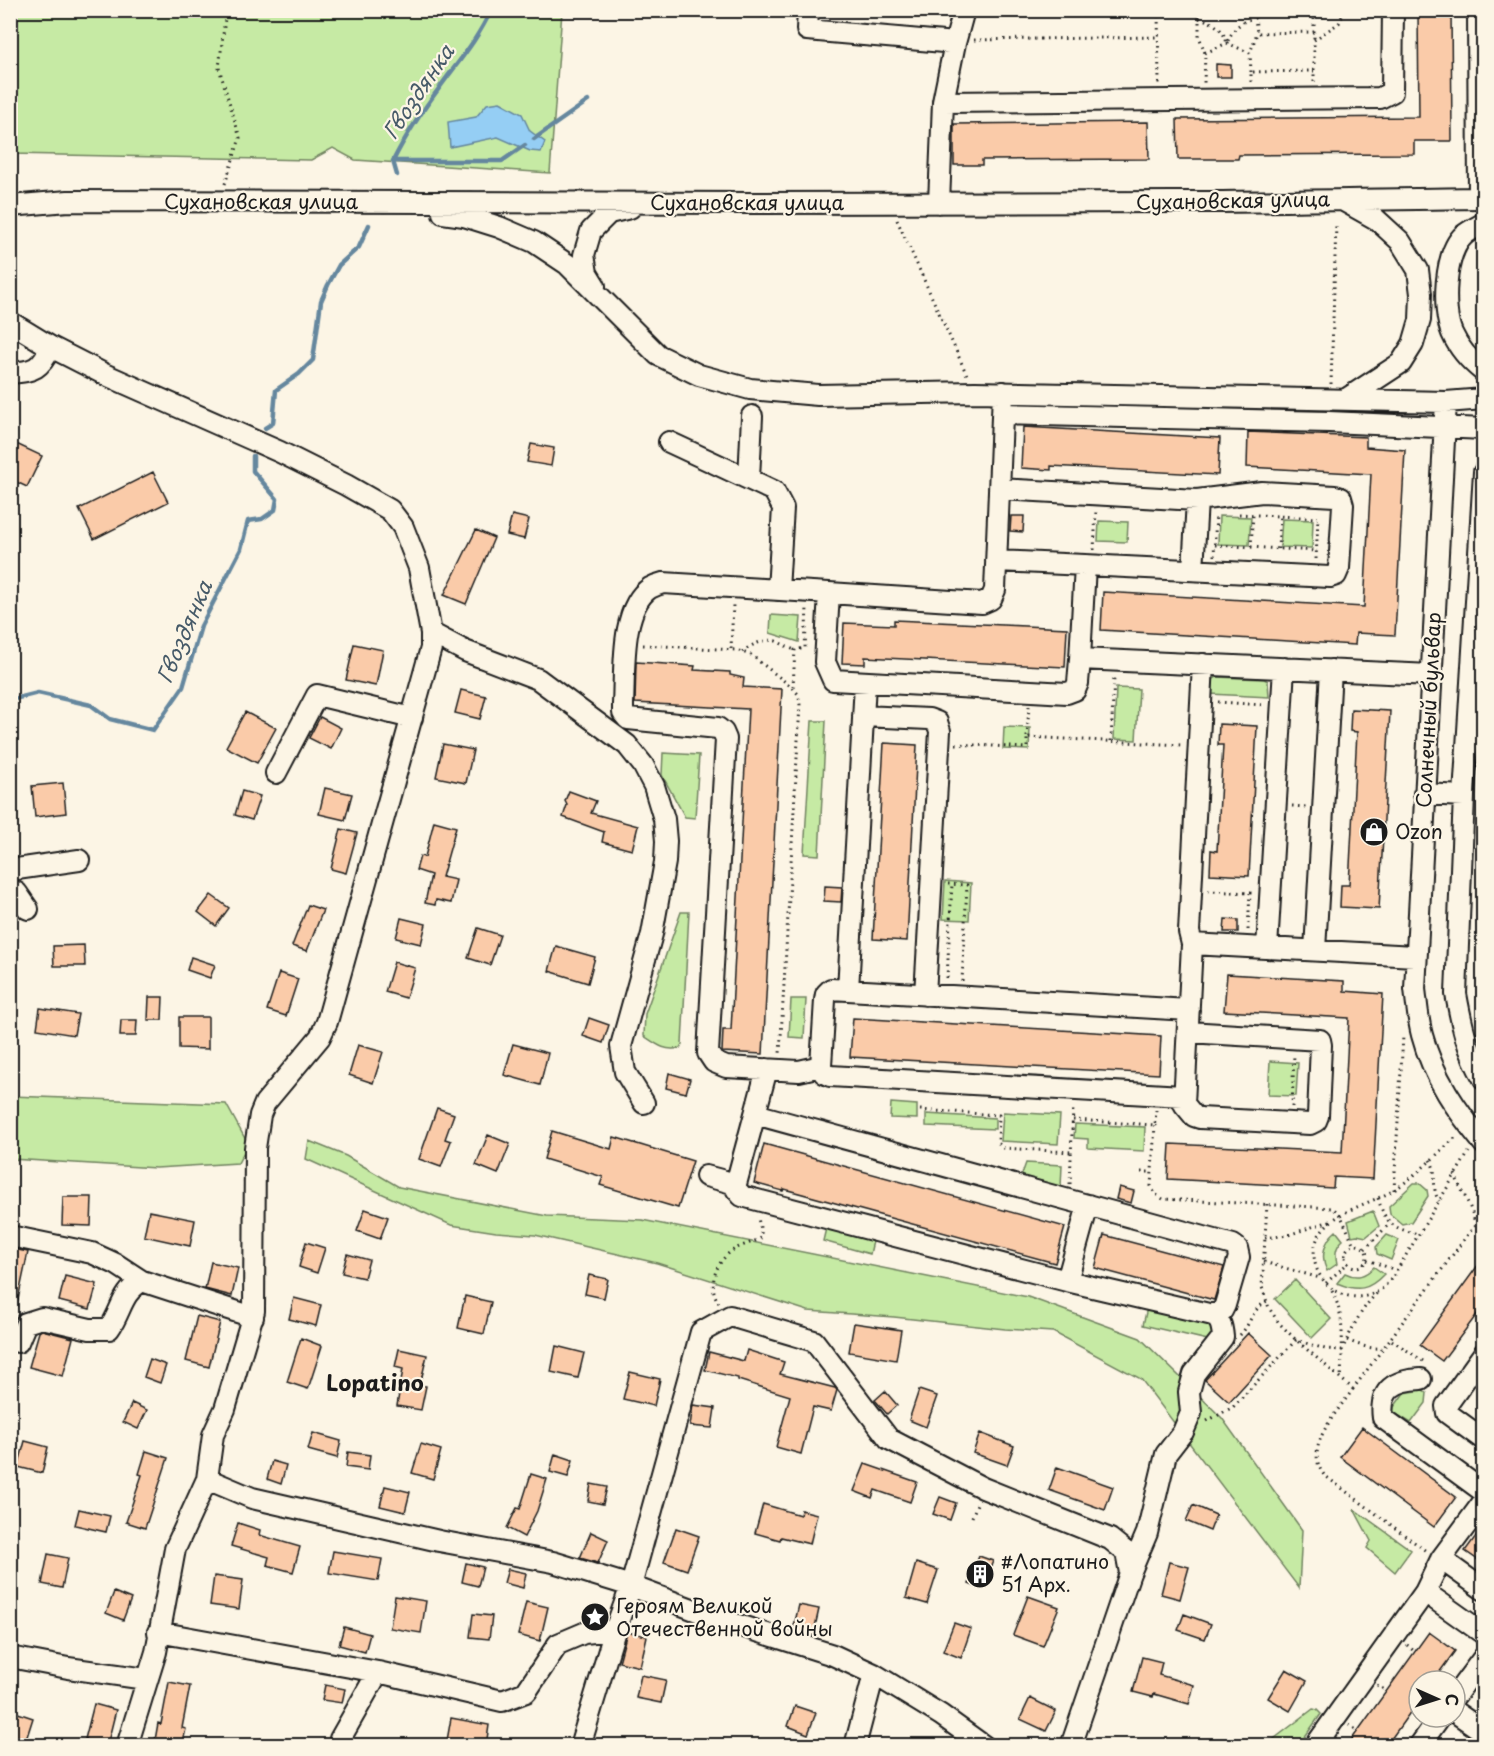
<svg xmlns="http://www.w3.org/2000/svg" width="1494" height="1756" font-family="'Playpen Sans',sans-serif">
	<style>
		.green { fill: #c6eaa4; stroke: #718360; stroke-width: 1.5 }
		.water { fill: #95cef4; stroke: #65879e; stroke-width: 1.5 }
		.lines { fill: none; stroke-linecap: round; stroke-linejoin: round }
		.stream { stroke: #65879e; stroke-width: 4.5 }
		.building { fill: #facba9; stroke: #1c1c1c; stroke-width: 1.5 }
		.minor-casing { stroke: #1c1c1c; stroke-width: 24 }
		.path { stroke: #1c1c1c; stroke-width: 3; stroke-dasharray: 1.5 4.5; stroke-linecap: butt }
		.minor { stroke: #fcf5e5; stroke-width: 20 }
		.labels { text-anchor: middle; stroke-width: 4.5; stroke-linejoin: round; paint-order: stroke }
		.street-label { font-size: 20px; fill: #1c1c1c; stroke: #fcf5e5 }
		.poi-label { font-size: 20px; fill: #1c1c1c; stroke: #fcf5e5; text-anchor: start }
		.water-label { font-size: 21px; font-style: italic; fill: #465a68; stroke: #fcf5e5 }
		.quarter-label { font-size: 22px; font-weight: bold; fill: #1c1c1c; stroke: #fcf5e5 }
	</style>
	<rect width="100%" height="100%" fill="#fcf5e5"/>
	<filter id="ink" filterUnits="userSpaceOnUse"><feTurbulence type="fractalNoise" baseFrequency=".0167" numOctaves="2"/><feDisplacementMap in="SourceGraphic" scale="12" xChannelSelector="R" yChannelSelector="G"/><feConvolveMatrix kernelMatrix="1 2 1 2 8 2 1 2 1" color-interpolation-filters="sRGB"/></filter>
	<g filter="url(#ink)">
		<!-- green -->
		<path class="green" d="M11 11H562L550 173 355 160 333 148 311 160 11 154Z
			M1219 516 1251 517 1249 545 1218 544Z
			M1282 519 1313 520 1312 548 1280 547Z
			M1099 521 1128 522 1127 542 1098 541Z
			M771 615 801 617 799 642 770 633Z
			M1217 677 1264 679 1268 681 1269 697 1210 694V681Z
			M1116 688 1139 689 1136 740 1114 739Z
			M812 721H826L819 855 804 854Z
			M1004 727 1030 728 1029 750 1003 749Z
			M663 753 699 755 695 818 685 817 662 775Z
			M945 881 971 883 969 920 943 919Z
			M681 912H689L682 1044 680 1048C665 1052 656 1044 644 1036L645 1014Z
			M791 999H806L804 1038 789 1037Z
			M1270 1061 1298 1063 1296 1096 1268 1095Z
			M11 1096 226 1104 248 1144 238 1163 156 1168 11 1159Z
			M891 1103 917 1105V1119L890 1118Z
			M1003 1112 1060 1115 1058 1144 1001 1141Z
			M926 1114 995 1118V1129L926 1126Z
			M1075 1124 1145 1127 1144 1151 1088 1148V1139L1074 1138Z
			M309 1141 346 1156 399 1187 547 1216 642 1220 1028 1297 1140 1338 1222 1418 1302 1530 1299 1588 1141 1379 1053 1332 1005 1329 894 1317 808 1311 657 1263 535 1235 496 1232 451 1225 306 1159Z
			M1026 1163 1062 1165 1061 1187 1021 1177Z
			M1414 1183H1419L1427 1190 1428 1196 1411 1222 1402 1224 1390 1214 1389 1206Z
			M1373 1211 1379 1226 1366 1237 1357 1235 1352 1236 1348 1221Z
			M827 1224 874 1237 870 1254 823 1241Z
			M1336 1231 1343 1240C1335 1247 1335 1254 1337 1264L1327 1271C1320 1257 1324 1241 1336 1231Z
			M1387 1235 1399 1240 1391 1260 1377 1254 1376 1247Z
			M1374 1267 1384 1274C1369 1290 1358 1292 1337 1283L1345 1273C1357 1279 1365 1276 1374 1267Z
			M1295 1280 1331 1319 1312 1338 1275 1299Z
			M1147 1308 1216 1324 1212 1341 1143 1325Z
			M1423 1390 1427 1393 1426 1403 1411 1423 1393 1412 1394 1407 1404 1393Z
			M1354 1509 1411 1550 1395 1572 1367 1548 1371 1541Z
			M1313 1709 1317 1710 1321 1714 1299 1745H1266Z"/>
		<!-- water -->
		<path class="water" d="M500 102 522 114 530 131 545 142 541 152 530 151 498 137 450 147 448 122 476 117 487 104Z"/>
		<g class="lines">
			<!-- stream -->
			<path class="stream" d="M534 139 588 101
				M393 161C406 135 422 111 440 87 458 62 478 39 491 10
				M397 175 393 161H502L525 145
				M265 428 273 423 276 390 299 374 313 360 321 301 328 285 339 265 359 247 369 225
				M10 700 38 693 91 705 110 719 153 730 183 687 201 626 241 549 248 521 262 519 275 510 277 499 253 471V456"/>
		</g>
		<!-- building -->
		<path class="building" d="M1418 10H1451L1452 141H1414V154L1239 155 1238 159H1178L1177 119 1419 117Z
			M1216 64 1231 65V77H1216Z
			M1148 122 1149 159 982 160V165H954V124Z
			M1023 427 1220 438 1218 475 1051 466V470L1021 468Z
			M1248 432 1366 437V447L1405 450 1395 635 1356 633 1355 645 1101 630 1103 592 1364 607 1371 474 1247 467Z
			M10 441 42 456 27 487 10 479Z
			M531 444 554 448 551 466 527 462Z
			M153 472 168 502 94 539 79 509Z
			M512 515 529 519 524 539 507 535Z
			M1011 516H1024L1023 532 1010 531Z
			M476 530 494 538 466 604 444 595Z
			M894 620 1067 628 1065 667 865 657V664L842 663 844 623 894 625Z
			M354 644 383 650 376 686 346 680Z
			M636 662 695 666 694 670 730 672V675L744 678 743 687 782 689 763 1054 722 1052 723 1030H731L748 709 635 703Z
			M461 690 486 696 480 719 455 713Z
			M1351 709 1390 711 1379 909 1340 907 1341 885H1349L1357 732 1350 731Z
			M245 712 276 728 257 763 226 747Z
			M320 717 341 728 331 749 309 738Z
			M1219 724 1257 726 1249 876 1210 874 1211 850 1217 851 1223 745H1218Z
			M884 743 917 745 907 941 873 939Z
			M443 744 473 750 466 783 436 777Z
			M63 783 66 813 35 817 32 786Z
			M325 788 352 794 345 820 319 814Z
			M242 791 260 796 252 820 235 815Z
			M569 791 596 801 591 813 638 826 632 850 602 842 604 832 563 817 567 805 565 801Z
			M434 821 456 827 442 877 456 880 451 903 436 900 435 905 425 903 431 875 416 870 420 856 425 857Z
			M341 829 357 833 346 873 331 869Z
			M825 886 842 887 841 902 824 901Z
			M211 895 229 908 216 926 198 912Z
			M308 905 323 910 307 951 292 946Z
			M401 918 426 924 421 944 396 938Z
			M1225 919 1238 920V932H1224Z
			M478 928 500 935 490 965 468 958Z
			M84 945 85 966H54L53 946Z
			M556 946 595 957 588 983 549 971Z
			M191 957 215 965 210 978 187 970Z
			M394 962 415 968 406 998 385 992Z
			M279 973 298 979 286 1016 267 1010Z
			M1227 974 1344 981V991L1383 994 1373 1179 1334 1177 1333 1188 1168 1179 1170 1144 1342 1152 1349 1018 1224 1011Z
			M149 997H163L162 1020H148Z
			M40 1008 78 1014 74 1035 37 1029Z
			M179 1017H208V1049L179 1048Z
			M589 1018 609 1025 603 1043 583 1036Z
			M853 1018 1161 1036 1159 1074 850 1057Z
			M121 1020H137L136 1036H120Z
			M513 1044 548 1053 540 1085 504 1075Z
			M358 1045 383 1052 373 1083 349 1075Z
			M669 1073 690 1079 686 1093 666 1088Z
			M437 1108 454 1114 445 1139 451 1141 441 1167 419 1159Z
			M552 1131 611 1149 614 1137 693 1161 678 1208 600 1185 603 1177 544 1159Z
			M488 1135 510 1144 498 1174 476 1165Z
			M764 1144 1065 1227 1055 1263 784 1189 783 1191 754 1183Z
			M1119 1187 1134 1191 1131 1203 1116 1199Z
			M63 1197H92L91 1226 62 1225Z
			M365 1209 388 1217 380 1239 357 1231Z
			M149 1211 195 1220 190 1246 144 1236Z
			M1104 1235 1224 1267 1214 1300 1095 1268Z
			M306 1242 325 1248 317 1273 299 1267Z
			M13 1249 28 1252 16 1309H10V1258Z
			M347 1254 369 1260 364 1278 342 1273Z
			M1484 1257V1305L1442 1361 1420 1345Z
			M211 1262 238 1268 232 1296 205 1289Z
			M589 1275 608 1279 604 1298 585 1294Z
			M65 1276 97 1284 90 1309 59 1301Z
			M465 1296 491 1302 484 1334 458 1328Z
			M294 1298 321 1305 316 1326 289 1319Z
			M197 1316 220 1322 209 1367 186 1361Z
			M854 1323 901 1330 896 1360 849 1352Z
			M42 1330 73 1338 63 1376 29 1367 39 1332Z
			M1248 1333 1272 1355 1229 1402 1205 1380Z
			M301 1338 322 1346 308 1389 287 1382Z
			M556 1346 584 1353 578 1378 551 1372Z
			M399 1349 427 1355 420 1385 426 1386 421 1410 397 1406 403 1369 395 1367Z
			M747 1350 784 1362 780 1374 835 1388 837 1390 831 1411 813 1407 801 1454 776 1447 790 1396 738 1380V1378L705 1370 709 1352 744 1361Z
			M150 1359 166 1365 160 1383 144 1377Z
			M630 1372 660 1379 654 1406 623 1399Z
			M919 1390 937 1396 926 1427 909 1420Z
			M885 1391 897 1405 887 1414 875 1400Z
			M132 1403 147 1410 138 1429 123 1422Z
			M693 1405 715 1408 712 1428 690 1426Z
			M1362 1427 1456 1497 1434 1527 1340 1457Z
			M313 1433 341 1441 337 1458 308 1450Z
			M980 1433 1014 1446 1007 1465 973 1453Z
			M25 1441 48 1447 42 1473 18 1467Z
			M421 1444 441 1450 433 1479 412 1473Z
			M146 1451 168 1458 145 1528 126 1522 142 1475 139 1474Z
			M348 1452 370 1455 368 1470 346 1467Z
			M555 1454 573 1460 568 1477 550 1472Z
			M272 1461 286 1465 281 1484 267 1479Z
			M865 1464 917 1482 910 1502 875 1490 872 1498 854 1491Z
			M1057 1467 1113 1487 1105 1510 1049 1490Z
			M531 1474 547 1479 537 1511 524 1537 507 1528 517 1508 520 1509Z
			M591 1484 607 1487 603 1504 588 1501Z
			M385 1486 410 1492 405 1512 380 1506Z
			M940 1497 956 1503 950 1520 933 1514Z
			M763 1504 800 1515 801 1510 817 1514 810 1544 781 1537 780 1540 755 1533Z
			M1193 1505 1216 1515 1210 1531 1186 1521Z
			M79 1509 110 1516 106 1532 75 1525Z
			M238 1523 260 1530 259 1535 300 1547 293 1572 267 1565 269 1557 231 1546Z
			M1484 1525V1564L1465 1551Z
			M676 1528 699 1536 687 1570 664 1562Z
			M591 1532 608 1540 598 1563 580 1558Z
			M333 1551 382 1559 378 1581 329 1573Z
			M48 1554 68 1558 62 1588 42 1584Z
			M979 1556 993 1561 982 1589 969 1584Z
			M1169 1562 1189 1567 1180 1599 1161 1594Z
			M466 1563 483 1567 478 1586 462 1582Z
			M916 1563 938 1570 927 1604 906 1598Z
			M508 1569 526 1573 523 1588 504 1583Z
			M214 1576 243 1580 239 1609 210 1605Z
			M114 1592 131 1599 123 1620 106 1613Z
			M395 1596 426 1601 421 1633 390 1628Z
			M1028 1596 1059 1607 1043 1646 1013 1635Z
			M526 1602 548 1607 540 1641 518 1635Z
			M799 1605 819 1609 813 1636 793 1630Z
			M473 1614 492 1616 489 1639 470 1637Z
			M1184 1614 1211 1624 1205 1639 1178 1630Z
			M954 1623 971 1629 961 1658 943 1651Z
			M344 1627 370 1634 365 1652 339 1645Z
			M627 1632 647 1636 640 1667 619 1662Z
			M1429 1632 1455 1651 1433 1681H1419V1700L1386 1746H1347Z
			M1142 1657 1162 1662 1159 1675 1194 1685 1189 1704 1154 1694 1153 1697 1133 1692Z
			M1286 1669 1307 1681 1290 1711 1268 1698Z
			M641 1675 666 1680 661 1703 636 1698Z
			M169 1682 190 1686 182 1728 186 1729 182 1746H154L158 1723 161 1724Z
			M325 1685 345 1689 342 1703 322 1700Z
			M1030 1698 1056 1711 1046 1731 1020 1719Z
			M94 1704 116 1710 107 1746H95L84 1743Z
			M795 1706 816 1713 808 1734 788 1726Z
			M15 1712 33 1718 24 1746H10V1727Z
			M451 1718 489 1725 486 1746H446Z"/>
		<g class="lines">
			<!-- minor casing -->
			<g class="minor-casing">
				<path id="minor" d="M808 10 807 30 955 43
					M1478 10 1479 198
					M943 102 1380 98 1392 92 1393 10
					M1344 201 1376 219 1400 241 1418 270 1421 294 1420 320 1413 344 1401 363 1346 399
					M939 203 943 102 955 43 964 10
					M10 206 68 201C438 203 808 204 1178 202 1280 202 1382 199 1484 198
					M443 213 464 216 499 227 534 242 567 264 658 355 699 375 750 389 818 395 975 392 1446 402 1484 399
					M1484 223C1477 227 1470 230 1464 235 1444 253 1442 310 1452 333 1459 349 1470 361 1484 372
					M595 286 587 273 584 255 591 231 609 213 630 208
					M10 322 51 347 104 374 280 452 346 485 390 510 403 527 419 568 431 633V648L327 1022 320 1037 265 1103 260 1115 255 1148 254 1311 225 1409 213 1435 207 1479 175 1549 156 1652 127 1746
					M10 373C35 371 40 369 51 347
					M1003 392 995 590 991 599 982 603 829 593 825 662 833 680 1067 693 1075 690 1078 683 1080 659 1431 675
					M1446 402 1415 989C1417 1004 1418 1020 1422 1035 1433 1077 1457 1111 1484 1144
					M1003 414 1329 422 1484 429
					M669 442 774 491 783 508 778 590
					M1484 472 1464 796 1456 994C1462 1027 1467 1050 1484 1079
					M749 479 752 416
					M1000 489 1197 500 1262 492 1335 496 1341 498 1343 505 1339 568 1336 575 1330 577 1085 565
					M996 561 1085 565 1080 659
					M1193 570 1197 500
					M431 633 465 651 538 679 627 745 643 765 654 786 664 819 666 841 665 862 652 934 621 1046 625 1072 644 1103
					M863 716 929 719 937 722 940 731 925 995
					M276 773 317 695 412 718
					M1424 794 1464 796
					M10 870 79 860
					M10 889 17 893 28 909
					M1192 944 1415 956
					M1267 948 1284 668
					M1315 950 1331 670
					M848 990 865 683
					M1188 1032 1320 1040 1321 1045 1318 1116 1316 1121 1310 1124 1200 1118 1194 1116 1184 1104 1192 944 1189 932 1203 664
					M821 1066 799 1071 726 1067 714 1062 708 1053 726 739 723 732 718 728 628 719 623 713V704C625 672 620 608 650 588 654 586 659 584 663 583L829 593
					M1183 1096 830 1076 824 1073 821 1066 825 1000 826 994 831 989 1189 1010
					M755 1114 736 1184V1189L742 1196 1067 1281 1213 1315 1222 1311 1225 1305 1239 1257 1237 1248 1233 1245 755 1114 767 1069
					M706 1176 736 1184
					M10 1236 92 1253 116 1264 142 1281 253 1317
					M1067 1281 1088 1205
					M18 1342 26 1323 42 1318 90 1329H109C122 1311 121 1293 142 1281
					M1484 1353 1446 1406 1447 1413 1484 1440
					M1421 1379C1395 1380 1379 1389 1383 1418L1484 1492
					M207 1479 252 1498 439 1541 553 1562 631 1586 716 1618 833 1655 874 1674 941 1715 984 1746
					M1484 1501 1441 1559 1484 1590
					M1441 1559 1425 1592 1484 1634
					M1130 1573 1147 1533 1166 1454 1183 1432 1191 1413 1189 1392 1194 1374 1223 1337C1222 1327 1221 1320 1213 1315
					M158 1632 378 1672 502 1701 526 1692 558 1644 584 1633 615 1630 631 1586 701 1332 730 1316 814 1341 889 1439 983 1488 1110 1539 1126 1552 1130 1573 1071 1746
					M10 1657 68 1668 146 1679
					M1455 1696 1484 1657
					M1455 1712 1484 1732
					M339 1746 340 1739 378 1672
					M580 1746 615 1630
					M855 1746 874 1674
					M1315 1746 1425 1592
					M1419 1746 1440 1717"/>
			</g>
			<!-- path -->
			<path class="path" d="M1158 10 1159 84
				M1199 10V36L1205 53 1204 83
				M1199 18C1213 22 1223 28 1227 43 1232 30 1241 20 1255 18L1257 33
				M1255 18V10
				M1314 32V10
				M974 40 1158 37
				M1205 53 1227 43 1250 53
				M1251 72 1250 53 1257 33 1314 32V40
				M1251 82V72L1314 71
				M1314 82V40L1339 23 1345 10
				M225 184 240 138 219 68 226 10
				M897 220 967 375
				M1331 384 1336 224
				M1239 514 1318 518
				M1215 545 1317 551
				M1251 547 1253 515
				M1278 549 1280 516
				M1094 550 1096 511
				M1214 556 1216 514
				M1316 559 1318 518
				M643 645 736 650 751 655 793 688 798 694 800 705 780 1054
				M731 649 733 605
				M742 652C751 645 765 638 776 641 783 644 788 648 795 650
				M793 687 795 650 805 648 807 608
				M1218 702 1265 705
				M1027 737 1029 706
				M1111 741 1114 677
				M956 744 1027 748V737L1182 745
				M1292 806 1307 807
				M948 884 967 885 962 981
				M1208 891 1252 893
				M1248 930 1250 893
				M947 978 952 884
				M1292 1107 1294 1054
				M920 1110 999 1115 998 1143 1003 1148 1071 1152
				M1073 1120 1155 1125 1156 1110
				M1155 1125 1151 1186 1155 1194 1163 1199 1333 1208 1341 1216 1354 1245
				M1455 1138C1437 1154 1420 1172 1400 1186 1379 1202 1336 1209 1321 1232 1297 1269 1340 1313 1379 1291 1384 1288 1388 1282 1392 1278L1469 1152
				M1430 1160C1439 1173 1430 1187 1439 1201
				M1141 1172H1152
				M1455 1174C1461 1192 1472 1206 1475 1224
				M1070 1184 1073 1107
				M1394 1190 1403 1036
				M1378 1198C1385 1224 1394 1229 1419 1234
				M1267 1204 1262 1287 1269 1308 1279 1323 1296 1340 1353 1389 1390 1339
				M1265 1238 1288 1235 1333 1220
				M1345 1256a11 11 0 1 1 22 0a11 11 0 1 1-22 0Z
				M1365 1249 1390 1223
				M1367 1260 1396 1270
				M1264 1262 1320 1278
				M1326 1283 1348 1263
				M1332 1291C1346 1318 1342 1349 1341 1378
				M719 1303C706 1285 717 1259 735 1249 744 1244 754 1243 762 1237L758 1218
				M1240 1335C1251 1324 1251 1310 1267 1301
				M1347 1340C1358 1345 1370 1349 1382 1348
				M1423 1361 1390 1339 1484 1213
				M1353 1389C1338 1412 1302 1446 1324 1475L1426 1551
				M1207 1421 1233 1407 1296 1340 1325 1349 1342 1350C1352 1329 1360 1310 1377 1293
				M972 1517 977 1504
				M1407 1645 1415 1652
				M1377 1685 1386 1691
				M1349 1725 1358 1731"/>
			<!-- minor -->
			<use href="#minor" class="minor"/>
		</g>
	</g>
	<!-- icons -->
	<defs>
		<g id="shop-disc" transform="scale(1.5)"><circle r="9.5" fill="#1c1c1c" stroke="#fcf5e5"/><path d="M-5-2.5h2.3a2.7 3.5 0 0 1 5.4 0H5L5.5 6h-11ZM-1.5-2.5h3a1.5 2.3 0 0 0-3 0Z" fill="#fff"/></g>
		<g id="building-disc" transform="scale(1.5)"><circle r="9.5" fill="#1c1c1c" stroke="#fcf5e5"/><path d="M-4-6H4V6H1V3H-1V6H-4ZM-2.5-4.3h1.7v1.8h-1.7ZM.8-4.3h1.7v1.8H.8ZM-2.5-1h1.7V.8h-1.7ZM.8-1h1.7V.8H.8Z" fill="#fff"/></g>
		<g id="sight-disc" transform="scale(1.5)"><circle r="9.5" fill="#1c1c1c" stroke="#fcf5e5"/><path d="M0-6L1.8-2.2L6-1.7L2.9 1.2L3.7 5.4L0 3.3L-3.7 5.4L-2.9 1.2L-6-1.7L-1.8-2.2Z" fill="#fff"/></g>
	</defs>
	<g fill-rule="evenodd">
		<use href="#shop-disc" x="1374" y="832"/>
		<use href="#building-disc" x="980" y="1574"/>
		<use href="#sight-disc" x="595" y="1617"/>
	</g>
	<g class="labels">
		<!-- street labels -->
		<g class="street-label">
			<text transform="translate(1233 201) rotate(-1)" y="7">Сухановская улица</text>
			<text x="261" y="209">Сухановская улица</text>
			<text x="747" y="210">Сухановская улица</text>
			<text transform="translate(1429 710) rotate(-87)" y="7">Солнечный бульвар</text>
		</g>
		<!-- poi labels -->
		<g class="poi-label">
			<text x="1395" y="839">Ozon</text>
			<text x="1001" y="1569">#Лопатино<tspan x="1001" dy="23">51 Арх.</tspan></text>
			<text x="616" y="1613">Героям Великой<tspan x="616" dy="23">Отечественной войны</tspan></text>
		</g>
		<!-- water labels -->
		<g class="water-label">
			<text transform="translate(419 92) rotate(-56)" y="7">Гвоздянка</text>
			<text transform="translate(185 632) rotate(-67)" y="7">Гвоздянка</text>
		</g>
		<!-- quarter labels -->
		<g class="quarter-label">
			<text x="375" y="1391">Lopatino</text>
		</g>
	</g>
	<!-- margin -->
	<rect width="1494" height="1756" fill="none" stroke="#fcf5e5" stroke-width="36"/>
	<rect x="18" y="18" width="1458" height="1720" fill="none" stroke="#1c1c1c" stroke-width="2" filter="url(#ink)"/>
	<!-- north arrow -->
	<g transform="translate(1437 1699) rotate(93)"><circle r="28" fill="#fcf5e5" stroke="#a29e95" stroke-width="1.5"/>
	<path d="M0-4.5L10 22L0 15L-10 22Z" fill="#1c1c1c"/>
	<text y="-9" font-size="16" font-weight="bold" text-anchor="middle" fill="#1c1c1c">С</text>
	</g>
</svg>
